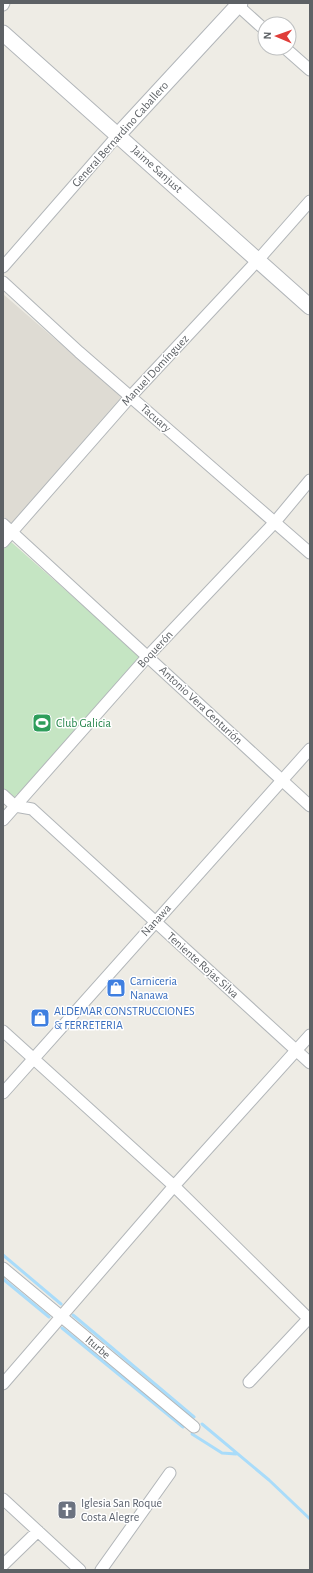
<svg xmlns="http://www.w3.org/2000/svg" width="313" height="1573" font-family="'Alegreya Sans',sans-serif">
	<style>
		.education { fill: #dedbd3 }
		.pitch { fill: #c5e5c3 }
		.lines { fill: none; stroke-linecap: round; stroke-linejoin: round }
		.stream { stroke: #a9dcfa; stroke-width: 3 }
		.street-casing { stroke: #b2b6b9; stroke-width: 13 }
		.secondary-casing { stroke: #b1b5b9; stroke-width: 17 }
		.street { stroke: #fff; stroke-width: 11 }
		.secondary { stroke: #fff; stroke-width: 15 }
		.labels { text-anchor: middle; stroke-width: 3; stroke-linejoin: round; paint-order: stroke }
		.street-label { font-size: 12px; fill: #5d6165; stroke: #fff }
		.leisure-label { font-size: 12px; fill: #27864d; stroke: #fff; text-anchor: start }
		.shop-label { font-size: 12px; fill: #366cbe; stroke: #fff; text-anchor: start }
		.worship-label { font-size: 12px; fill: #5b616d; stroke: #fff; text-anchor: start }
	</style>
	<rect width="100%" height="100%" fill="#eeece5"/>
	<!-- education -->
	<path class="education" d="M3 294 123 398 12 524 3 516Z"/>
	<!-- pitch -->
	<path class="pitch" d="M10 541 140 656 136 661 137 662 19 795 17 794 13 799 3 789V550Z"/>
	<g class="lines">
		<!-- stream -->
		<path class="stream" d="M3 1255 61 1304
			M3 1279 49 1317
			M73 1315 194 1417
			M62 1328 183 1427
			M202 1424 269 1480 310 1519
			M192 1434 222 1453 236 1454"/>
		<!-- street casing -->
		<g class="street-casing">
			<path id="street" d="M235 3 265 30
				M3 5 4 3
				M285 48 310 70
				M3 267 118 135
				M3 282 79 352 310 553
				M3 524 310 806
				M3 542 131 396 258 260 310 201
				M3 795 15 806 32 809 310 1063
				M3 820 148 656 275 522 310 480
				M3 1031 174 1186 310 1320
				M3 1093 310 749
				M3 1268 194 1427
				M249 1382 310 1317
				M3 1384 174 1186 310 1035
				M3 1499 80 1570
				M3 1565 38 1531
				M101 1570 170 1473"/>
		</g>
		<!-- secondary casing -->
		<g class="secondary-casing">
			<path id="secondary" d="M3 33 310 307
				M118 135 240 3"/>
		</g>
		<!-- street -->
		<use href="#street" class="street"/>
		<!-- secondary -->
		<use href="#secondary" class="secondary"/>
	</g>
	<!-- icons -->
	<defs>
		<g id="stadium-square" transform="scale(1)"><rect x="-9" y="-9" width="18" height="18" rx="4" fill="#2e9e5b" stroke="#fff"/><path d="M0-5a6.5 5 0 1 0 0 10a6.5 5 0 1 0 0-10ZM-3.5-1.8h7v3.6h-7Z" fill="#fff"/></g>
		<g id="shop-square" transform="scale(1)"><rect x="-9" y="-9" width="18" height="18" rx="4" fill="#3f7fe0" stroke="#fff"/><path d="M-5-2.5h2.3a2.7 3.5 0 0 1 5.4 0H5L5.5 6h-11ZM-1.5-2.5h3a1.5 2.3 0 0 0-3 0Z" fill="#fff"/></g>
		<g id="church-square" transform="scale(1)"><rect x="-9" y="-9" width="18" height="18" rx="4" fill="#6b7280" stroke="#fff"/><path d="M-1.2-6h2.4v3.5h3.3v2.4h-3.3V6h-2.4V-.1h-3.3v-2.4h3.3Z" fill="#fff"/></g>
	</defs>
	<g fill-rule="evenodd">
		<use href="#stadium-square" x="42" y="723"/>
		<use href="#shop-square" x="116" y="988"/>
		<use href="#shop-square" x="40" y="1018"/>
		<use href="#church-square" x="67" y="1510"/>
	</g>
	<g class="labels">
		<!-- street labels -->
		<g class="street-label">
			<text transform="translate(120 134) rotate(-48)" y="4">General Bernardino Caballero</text>
			<text transform="translate(157 169) rotate(42)" y="4">Jaime Sanjust</text>
			<text transform="translate(155 370) rotate(-47)" y="4">Manuel Domínguez</text>
			<text transform="translate(156 418) rotate(41)" y="4">Tacuary</text>
			<text transform="translate(155 649) rotate(-47)" y="4">Boquerón</text>
			<text transform="translate(201 705) rotate(43)" y="4">Antonio Vera Centurión</text>
			<text transform="translate(156 920) rotate(-48)" y="4">Nanawa</text>
			<text transform="translate(203 965) rotate(42)" y="4">Teniente Rojas Silva</text>
			<text transform="translate(98 1347) rotate(40)" y="4">Iturbe</text>
		</g>
		<!-- leisure labels -->
		<g class="leisure-label">
			<text x="56" y="727">Club Galicia</text>
		</g>
		<!-- shop labels -->
		<g class="shop-label">
			<text x="130" y="985">Carniceria<tspan x="130" dy="14">Nanawa</tspan></text>
			<text x="54" y="1015">ALDEMAR CONSTRUCCIONES<tspan x="54" dy="14">&amp; FERRETERIA</tspan></text>
		</g>
		<!-- worship labels -->
		<g class="worship-label">
			<text x="81" y="1507">Iglesia San Roque<tspan x="81" dy="14">Costa Alegre</tspan></text>
		</g>
	</g>
	<!-- border -->
	<rect width="313" height="1573" fill="none" stroke="#5d6165" stroke-width="8"/>
	<!-- north arrow -->
	<g transform="translate(277 36) rotate(272)"><circle r="19" fill="#ffffff" stroke="#bec0c1"/>
	<path d="M0-3L7 15L0 10L-7 15Z" fill="#e03d39"/>
	<text y="-6" font-size="11" font-weight="bold" text-anchor="middle" fill="#5d6165">N</text>
	</g>
</svg>
